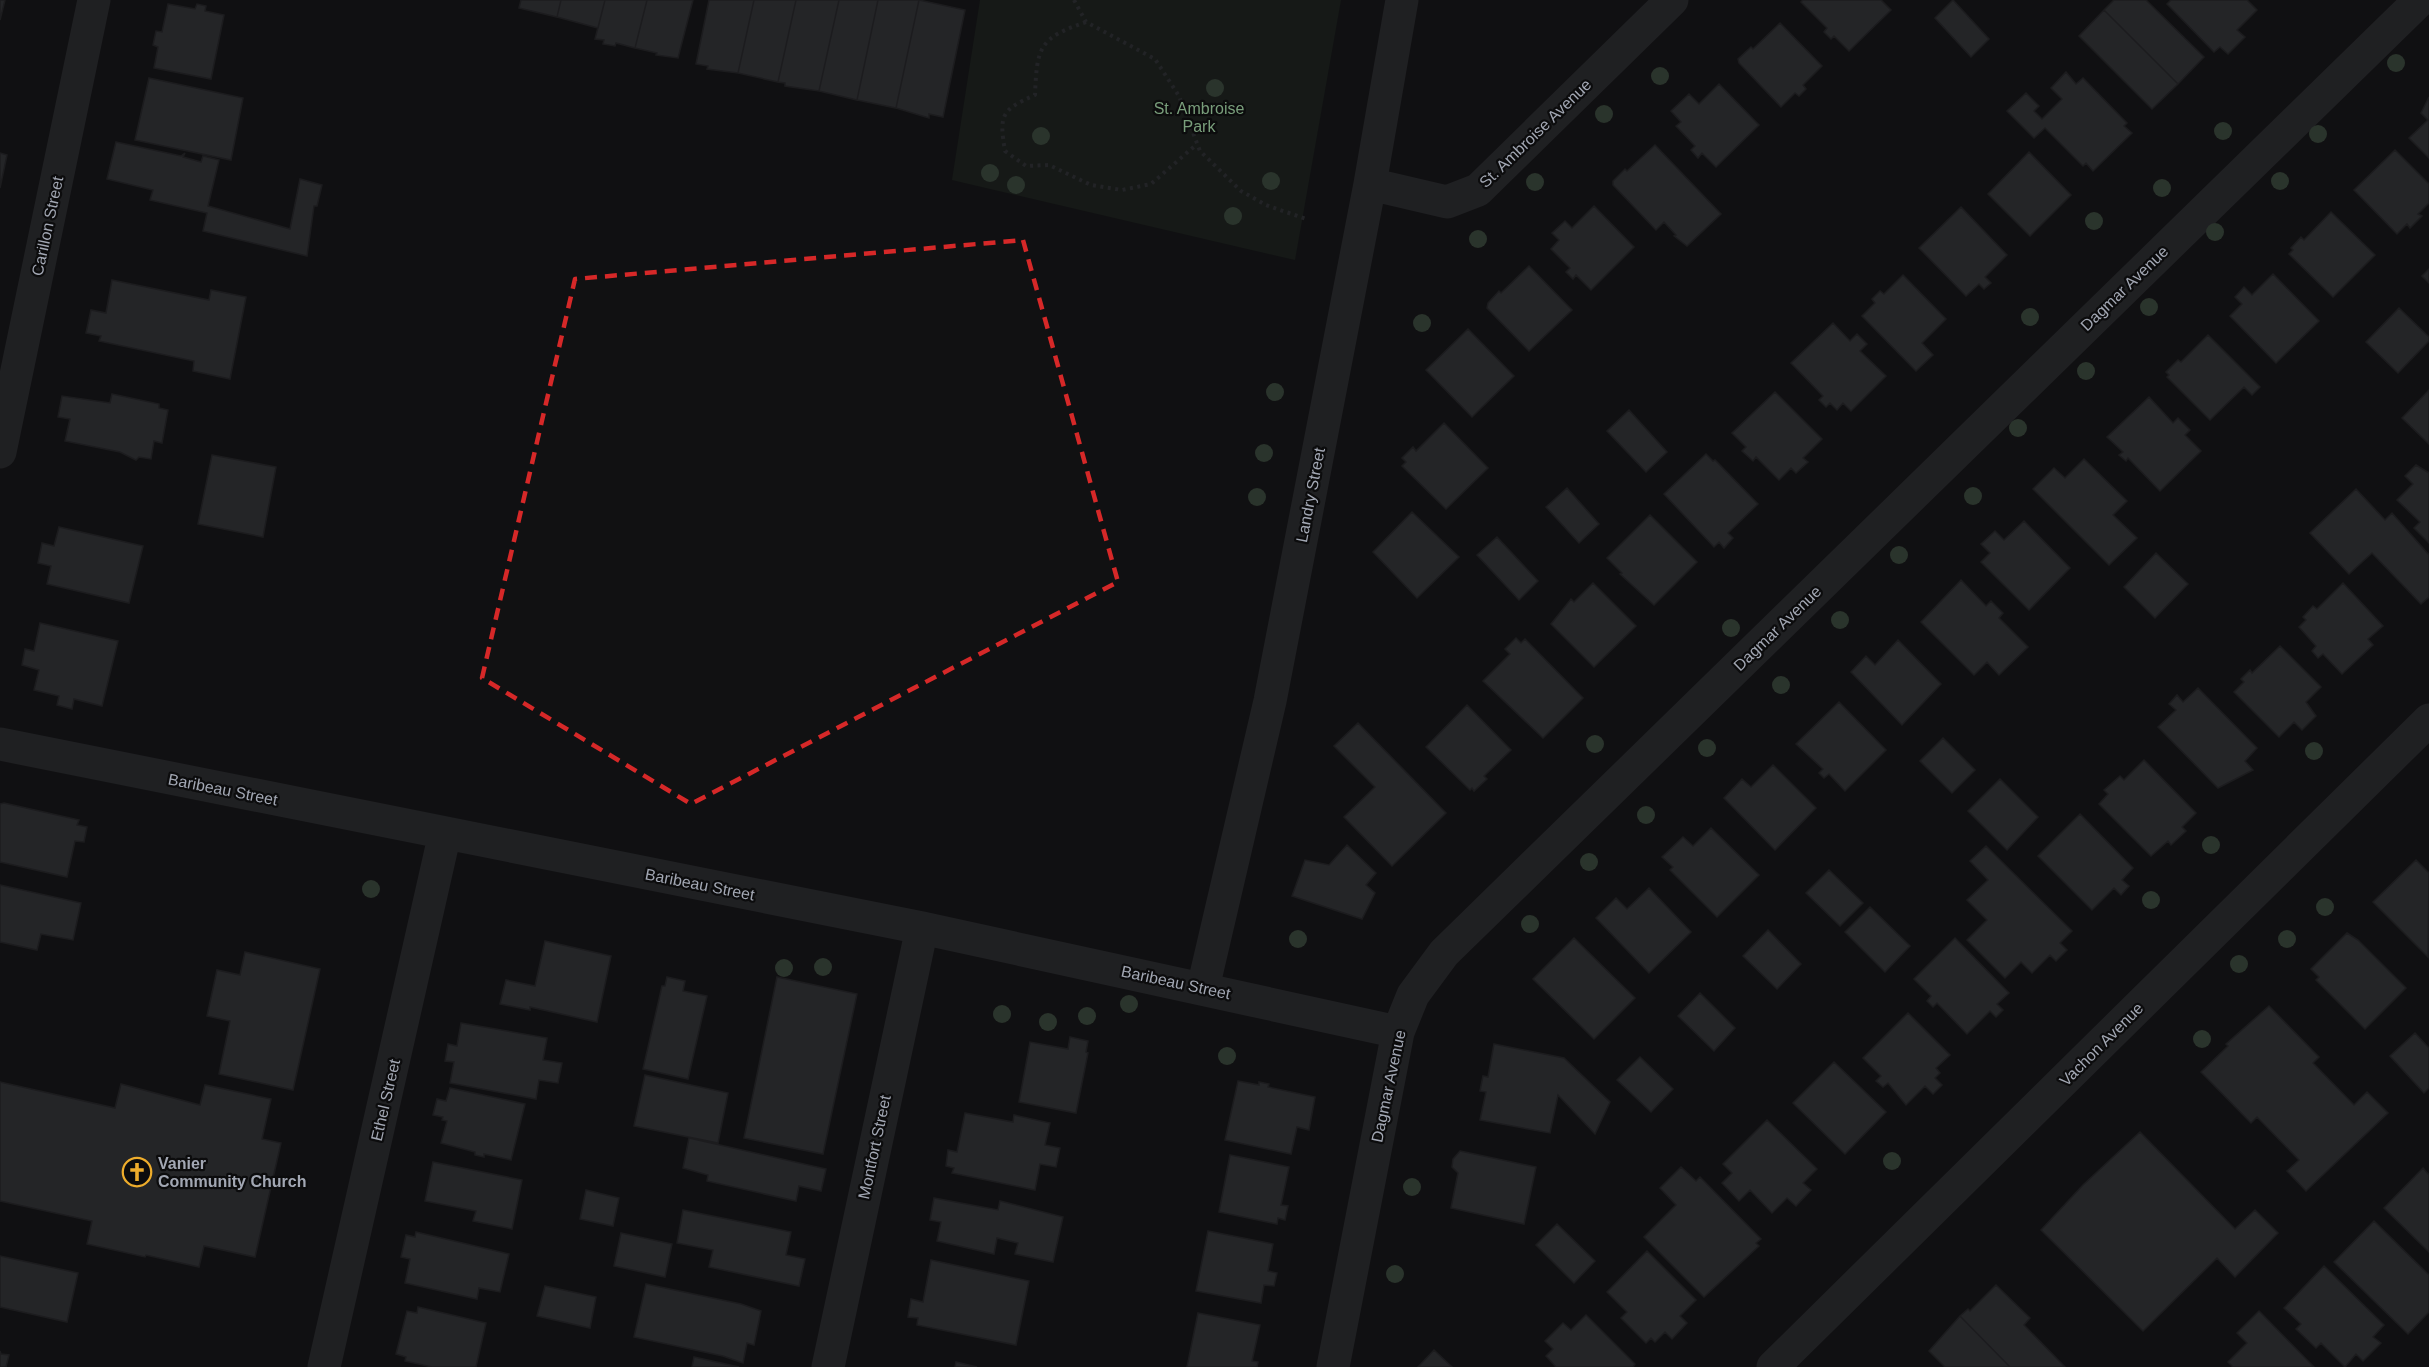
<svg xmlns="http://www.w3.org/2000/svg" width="2429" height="1367" font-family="Helvetica,sans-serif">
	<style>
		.green { fill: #1d251e }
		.building { fill: #3d3e42; stroke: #2b2b2e; stroke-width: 1.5 }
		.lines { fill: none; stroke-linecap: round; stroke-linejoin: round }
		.path { stroke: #383a3e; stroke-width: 4; stroke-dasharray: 3 4.5; stroke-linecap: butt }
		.minor { stroke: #323337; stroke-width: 33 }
		.tree { fill: #4a5f4c }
		.marked { fill: none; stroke: #d62828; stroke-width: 4.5; stroke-dasharray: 12 8; stroke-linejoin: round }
		.labels { text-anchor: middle; stroke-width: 4.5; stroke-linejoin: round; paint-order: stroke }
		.park-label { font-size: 16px; fill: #799e7b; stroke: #0c0c0d }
		.street-label { font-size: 16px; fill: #a2a7b3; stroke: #0c0c0d }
		.poi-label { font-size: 16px; font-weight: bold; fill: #a2a7b3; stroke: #0c0c0d; text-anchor: start }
	</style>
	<rect width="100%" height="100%" fill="#111112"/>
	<!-- green -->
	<path class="green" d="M980 0H1341L1295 260 952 180Z"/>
	<!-- building -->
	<path class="building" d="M0 0H5L0 20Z
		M521 0H561L557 17 519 8Z
		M561 0H605L598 28 557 17Z
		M605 0H647L635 48 616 43 615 46 603 44 604 40 595 39Z
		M647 0H693L678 58 656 55 657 53 635 48Z
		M709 0H754L738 73 707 69 708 66 696 64Z
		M754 0H796L778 82 738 73Z
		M796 0H839L819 91 785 86V83L778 82Z
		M839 0H878L857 100 819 91Z
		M878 0H919L896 108 857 100Z
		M919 0 965 10 943 117 929 114V118L896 108Z
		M1803 0H1881L1891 10 1849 51 1834 36 1831 39 1824 32 1827 28 1801 2Z
		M1953 0 1989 39 1971 57 1935 18Z
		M2114 0H2146L2204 57 2178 84 2104 10Z
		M2171 0H2247L2257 10 2237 30 2245 37 2228 54 2220 47 2214 52 2167 4Z
		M168 4 195 9 197 4 206 6 205 11 224 15 211 79 154 68 158 47 153 45 156 31 162 32Z
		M2104 10 2178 84 2152 109 2079 36Z
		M1780 23 1822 66 1803 85 1806 89 1799 96 1795 93 1781 107 1739 63 1738 59 1751 47 1753 49Z
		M2066 72 2076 84 2083 78 2127 123 2124 126 2132 133 2093 171 2086 163 2083 166 2045 128 2034 138 2007 111 2026 93 2039 106 2034 111 2042 119 2062 99 2051 88Z
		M149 78 243 98 231 160 135 140Z
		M1719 84 1759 125 1716 167 1702 153 1698 158 1691 150 1695 146 1676 126 1681 122 1671 111 1689 94 1699 104Z
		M2429 97V158L2409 138 2428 120 2421 113Z
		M116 142 181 156 185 153 183 157 201 162 203 156 219 160 208 206 290 229 300 179 322 185 317 206H314L307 256 203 231 207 213 150 200 153 190 107 179Z
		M1655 145 1721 214 1687 246 1674 236 1676 235 1664 222 1656 230 1613 185V181L1625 169 1627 171Z
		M2395 150 2429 184V203L2418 214 2422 216 2410 228 2407 224 2397 234 2354 190Z
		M2029 152 2071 195 2030 236 1988 194Z
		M0 153 7 155 0 188Z
		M1594 206 1634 247 1591 290 1576 275 1573 279 1566 272 1570 268 1551 249 1559 240 1552 233 1565 221 1572 228Z
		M1961 207 2007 255 1985 277 1991 283 1984 289 1979 284 1966 296 1919 248Z
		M2331 212 2375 255 2333 297 2289 254 2293 250 2291 248 2301 237 2304 240Z
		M1529 266 1572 310 1529 351 1487 308 1488 303 1499 291 1501 293Z
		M2429 269V283L2422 276Z
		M2273 274 2319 321 2276 363 2230 316 2242 304 2235 297 2244 287 2252 295Z
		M1903 275 1946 319 1922 343 1933 355 1916 371 1862 316 1875 303 1872 299 1880 291 1884 294Z
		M112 280 209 300 211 290 246 297 230 379 193 371 194 361 99 341 101 336 86 333 91 310 106 313Z
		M2399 308 2429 337V341L2398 373 2366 342Z
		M1833 323 1850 341 1857 334 1867 344 1860 351 1886 376 1851 411 1843 403 1837 410 1830 403 1826 407 1819 400 1823 396 1791 363Z
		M1468 329 1514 376 1472 417 1426 370Z
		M2208 335 2260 387 2252 395 2244 387 2210 420 2167 377 2169 375 2166 372 2178 360 2181 362Z
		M2429 390V444L2402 418Z
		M1775 392 1822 439 1803 458 1808 462 1796 473 1791 468 1779 480 1756 457 1753 461 1742 451 1746 447 1732 433Z
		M112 394 159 404V408L168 410 162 443 154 441 151 459 139 457 136 460 120 452 65 441 70 419 58 417 62 396 110 403Z
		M2149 397 2173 423 2178 418 2190 430 2185 435 2201 451 2160 491 2128 458 2126 461 2119 455 2123 452 2107 437Z
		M1629 410 1667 452 1646 472 1607 431Z
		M1444 423 1488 468 1446 509 1402 466 1406 462 1402 458 1413 447 1416 451Z
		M1706 454 1713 461 1715 460 1758 504 1728 533 1733 538 1724 548 1719 542 1714 547 1664 494Z
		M212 455 276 467 263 537 198 524Z
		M2084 459 2127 501 2113 515 2137 538 2109 565 2033 489 2054 468 2065 478Z
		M2416 465 2429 473V543L2414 528 2420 522 2397 500 2413 484 2405 476Z
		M1567 488 1599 524 1579 543 1546 507Z
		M2356 489 2385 520 2392 513 2429 555V597L2421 604 2372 553 2349 574 2310 533Z
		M1412 512 1459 557 1417 598 1373 552Z
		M1650 515 1697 562 1654 605 1620 574 1622 573 1607 558Z
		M2024 521 2070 568 2029 610 1981 562 1990 553 1981 544 1995 531 2004 540Z
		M59 527 143 546 129 603 47 584 51 566 38 563 42 543 54 546Z
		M1497 537 1538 581 1519 600 1477 555Z
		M2156 553 2188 584 2155 618 2124 587Z
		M1961 580 1986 606 1991 601 2003 613 1999 618 2028 647 1999 675 1987 662 1974 675 1921 622Z
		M1593 583 1636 626 1594 667 1551 624 1571 599 1574 602Z
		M2343 583 2383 626 2368 639 2373 645 2342 674 2323 654 2318 658 2312 651 2316 646 2299 627 2306 620 2303 617 2313 606 2317 609Z
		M40 623 118 641 102 706 74 699 72 709 57 705 59 696 34 690 39 670 22 665 25 649 34 651Z
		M1516 638 1521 643 1525 639 1583 698 1543 738 1483 681 1510 654 1505 649Z
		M1898 640 1941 684 1902 725 1851 672 1866 656 1875 665Z
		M2280 646 2321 687 2306 702 2316 716 2302 730 2294 722 2279 737 2234 692 2244 682 2241 679 2250 670 2252 673Z
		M2198 688 2257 748 2245 761 2253 770 2218 788 2158 727 2176 710 2169 704 2177 695 2183 702Z
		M1839 702 1886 750 1845 791 1829 774 1824 778 1819 773 1823 769 1796 744Z
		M1467 705 1511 750 1484 776 1487 779 1474 791 1472 788 1470 790 1426 747Z
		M1358 723 1446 813 1392 866 1344 817 1375 787 1334 746Z
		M1943 738 1975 770 1952 793 1920 761Z
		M2144 760 2196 813 2182 827 2186 831 2171 845 2168 841 2151 856 2099 804 2108 794 2104 790 2120 776 2124 780Z
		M1773 765 1816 808 1775 850 1724 798 1742 779 1751 787Z
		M2000 779 2038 817 2007 850 1968 811Z
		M4 803 79 820 77 825 87 827 84 842 75 841 67 877 0 862V804Z
		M2080 814 2133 868 2122 880 2129 886 2121 895 2114 888 2092 910 2038 856Z
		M1711 828 1759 875 1717 917 1670 870 1673 867 1662 857 1683 837 1693 846Z
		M1347 845 1376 873 1366 885 1375 893 1362 919 1292 896 1305 860 1329 865Z
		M1986 846 2072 931 2060 943 2067 950 2056 961 2050 955 2032 973 2021 962 2005 978 1967 940 1987 920 1967 900 1988 880 1970 861Z
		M2416 860 2429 873 2428 957 2373 902Z
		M1829 870 1863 903 1840 926 1806 893Z
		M0 885 81 903 73 940 41 934 37 950 0 942Z
		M1649 888 1691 932 1649 973 1596 918 1616 898 1627 909Z
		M1870 907 1910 946 1885 972 1845 932Z
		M1768 930 1801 964 1777 989 1743 956Z
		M2347 933 2358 940 2406 988 2365 1029 2316 980 2319 977 2311 969Z
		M1574 938 1635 998 1594 1039 1533 979Z
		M1955 938 2009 993 1997 1004 2003 1010 1996 1017 1990 1011 1967 1034 1937 1003 1933 1007 1927 1001 1931 996 1914 979Z
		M545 941 611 956 597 1022 530 1007V1010L500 1004 506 980 535 986Z
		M245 952 320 969 293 1090 219 1074 230 1021 207 1016 217 970 240 975Z
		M667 977 685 981 683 991 707 996 688 1079 643 1069 662 986H665Z
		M777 977 857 994 823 1154 744 1138Z
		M1700 993 1735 1028 1714 1051 1678 1016Z
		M2269 1006 2319 1057 2313 1063 2354 1105 2367 1092 2388 1113 2306 1191 2287 1171 2299 1160 2257 1117 2251 1123 2201 1072 2228 1046 2226 1044Z
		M1908 1013 1950 1055 1936 1068 1940 1073 1935 1078 1942 1085 1933 1094 1925 1086 1906 1105 1888 1083 1883 1087 1876 1081 1881 1076 1863 1058Z
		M461 1023 547 1038 543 1060 562 1063 558 1083 539 1080 536 1099 450 1083 454 1062 445 1061 448 1044 457 1046Z
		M2415 1033 2429 1048V1088L2424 1093 2390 1056Z
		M1070 1037 1088 1041 1086 1052 1088 1053 1076 1113 1019 1102 1030 1042 1068 1049Z
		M1494 1044 1564 1058 1610 1102 1595 1134 1558 1095 1550 1133 1480 1120 1486 1092 1480 1091 1483 1076 1488 1077Z
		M1640 1057 1673 1089 1651 1112 1617 1080Z
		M1834 1062 1886 1112 1845 1154 1793 1103Z
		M645 1075 728 1093 718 1143 634 1126Z
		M1238 1081 1259 1085V1082L1269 1084 1268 1087 1315 1097 1309 1130 1297 1127 1291 1154 1225 1140Z
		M0 1082 115 1108 121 1084 200 1105 205 1085 271 1099 262 1139 281 1143 255 1257 204 1246 199 1267 146 1255 145 1257 87 1244 92 1221 0 1201Z
		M450 1088 525 1104 511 1160 484 1154V1157L475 1155V1152L441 1143 447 1121 442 1120 443 1117 433 1115 437 1099 446 1101Z
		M965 1113 1013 1122 1014 1115 1050 1123 1045 1145 1060 1148 1056 1167 1040 1164 1035 1190 952 1173 954 1168 946 1166 948 1150 957 1152Z
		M1767 1120 1817 1169 1803 1183 1811 1190 1796 1206 1787 1198 1772 1213 1750 1190 1739 1201 1722 1183 1732 1173 1723 1164Z
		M2140 1132 2235 1229 2255 1210 2278 1233 2235 1277 2217 1258 2143 1331 2041 1230 2083 1185Z
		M689 1138 826 1169 821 1191 799 1186 796 1201 707 1181 708 1175 683 1168Z
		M1460 1151 1536 1167 1524 1224 1451 1208 1458 1173 1452 1167 1453 1159Z
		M1230 1155 1289 1167 1281 1205 1288 1206 1285 1220 1278 1218 1277 1224 1219 1212Z
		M433 1162 522 1180 512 1229 473 1221 476 1211 425 1201Z
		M1681 1167 1696 1181 1700 1177 1761 1239 1756 1243 1759 1246 1704 1297 1644 1237 1676 1205 1660 1188Z
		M2423 1168 2429 1175V1252L2384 1208Z
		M586 1190 619 1198 613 1226 580 1219Z
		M934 1198 998 1210 1000 1201 1063 1217 1053 1262 1015 1254 1018 1243 997 1238 994 1254 937 1241 941 1222 930 1220Z
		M683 1210 791 1232 786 1255 805 1259 799 1286 709 1267 713 1250 677 1243Z
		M2374 1221 2429 1275V1312L2408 1334 2334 1262Z
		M1557 1224 1595 1261 1574 1283 1536 1245Z
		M1208 1231 1273 1244 1268 1271 1277 1273 1274 1286 1264 1285 1261 1303 1196 1291Z
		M416 1232 509 1254 500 1292 479 1288 477 1299 405 1283 410 1259 401 1257 406 1235 415 1237Z
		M621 1233 672 1244 665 1277 614 1266Z
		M1647 1251 1696 1300 1680 1316 1687 1323 1672 1339 1665 1332 1655 1342 1651 1338 1646 1343 1621 1318 1627 1312 1607 1292Z
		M0 1256 78 1273 67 1322 0 1307Z
		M931 1260 1029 1281 1016 1345 917 1325 918 1318 908 1317 911 1299 923 1302Z
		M2324 1266 2384 1325 2373 1337 2381 1343 2363 1361 2356 1354 2345 1367 2321 1343 2316 1348 2296 1329 2301 1324 2284 1308Z
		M646 1284 741 1304 761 1311 754 1345 747 1343 743 1363 723 1356 634 1337Z
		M1996 1285 2030 1318 2024 1325 2065 1367H2010L1960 1316 1968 1309 1970 1311Z
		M545 1286 596 1297 590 1328 537 1316Z
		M418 1307 486 1323 476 1367H432L405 1361 406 1357 396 1354 407 1311 417 1313Z
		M2259 1311 2314 1367H2233L2228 1362 2247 1343 2237 1333Z
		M1198 1313 1260 1325 1252 1361 1258 1362 1257 1367H1187Z
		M1586 1315 1635 1364 1633 1367H1556L1546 1356 1553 1349 1545 1341 1563 1323 1571 1330Z
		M1960 1316 2010 1367H1945L1929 1351Z
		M1434 1350 1452 1367H1418Z
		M0 1351 1 1354 9 1355 6 1367H0Z
		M694 1357 739 1367H692Z
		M956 1362 977 1367H955Z"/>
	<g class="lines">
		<!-- path -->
		<path class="path" d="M1074 0 1086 22 1155 59 1179 96 1200 151 1241 191 1266 205 1306 219
			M1086 22C1039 38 1037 47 1035 95 1001 110 999 115 1005 151L1026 166 1049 165 1091 185 1122 190 1151 184 1197 144"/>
		<!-- minor -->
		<path class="minor" d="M1370 184 1447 202 1478 190 1672 0
			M0 452 94 0
			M0 744 922 928 1398 1032
			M1203 988 1270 701 1370 184 1402 0
			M324 1367 445 833
			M828 1367 922 928
			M1333 1367 1398 1032 1413 995 1444 953 2420 0
			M1773 1367 2429 720"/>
	</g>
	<!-- trees -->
	<g class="tree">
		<circle cx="2396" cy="63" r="9"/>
		<circle cx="1660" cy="76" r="9"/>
		<circle cx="1215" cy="88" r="9"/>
		<circle cx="1604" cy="114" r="9"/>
		<circle cx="2223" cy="131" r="9"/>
		<circle cx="2318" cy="134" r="9"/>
		<circle cx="1041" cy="136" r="9"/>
		<circle cx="990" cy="173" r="9"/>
		<circle cx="1271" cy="181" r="9"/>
		<circle cx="2280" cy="181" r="9"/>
		<circle cx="1535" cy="182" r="9"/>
		<circle cx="1016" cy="185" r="9"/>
		<circle cx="2162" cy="188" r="9"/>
		<circle cx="1233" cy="216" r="9"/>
		<circle cx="2094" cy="221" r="9"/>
		<circle cx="2215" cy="232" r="9"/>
		<circle cx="1478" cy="239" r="9"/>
		<circle cx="2149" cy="307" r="9"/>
		<circle cx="2030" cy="317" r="9"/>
		<circle cx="1422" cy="323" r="9"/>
		<circle cx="2086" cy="371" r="9"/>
		<circle cx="1275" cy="392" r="9"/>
		<circle cx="2018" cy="428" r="9"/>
		<circle cx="1264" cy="453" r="9"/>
		<circle cx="1973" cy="496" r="9"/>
		<circle cx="1257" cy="497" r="9"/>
		<circle cx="1899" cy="555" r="9"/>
		<circle cx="1840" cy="620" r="9"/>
		<circle cx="1731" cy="628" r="9"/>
		<circle cx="1781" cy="685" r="9"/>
		<circle cx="1595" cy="744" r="9"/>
		<circle cx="1707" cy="748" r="9"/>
		<circle cx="2314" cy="751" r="9"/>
		<circle cx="1646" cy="815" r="9"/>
		<circle cx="2211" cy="845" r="9"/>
		<circle cx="1589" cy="862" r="9"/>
		<circle cx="371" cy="889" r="9"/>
		<circle cx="2151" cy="900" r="9"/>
		<circle cx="2325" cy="907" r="9"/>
		<circle cx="1530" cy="924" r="9"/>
		<circle cx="1298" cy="939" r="9"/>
		<circle cx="2287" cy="939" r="9"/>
		<circle cx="2239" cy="964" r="9"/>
		<circle cx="823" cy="967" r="9"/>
		<circle cx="784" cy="968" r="9"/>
		<circle cx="1129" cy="1004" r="9"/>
		<circle cx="1002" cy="1014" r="9"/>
		<circle cx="1087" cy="1016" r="9"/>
		<circle cx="1048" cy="1022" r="9"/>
		<circle cx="2202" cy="1039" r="9"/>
		<circle cx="1227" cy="1056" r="9"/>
		<circle cx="1892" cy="1161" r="9"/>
		<circle cx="1412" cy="1187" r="9"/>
		<circle cx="1395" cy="1274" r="9"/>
	</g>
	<!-- marked area -->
	<path d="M0 0H2429V1367H0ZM1023 240 1118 582 691 804 482 678 575 279Z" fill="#111112" fill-opacity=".55" fill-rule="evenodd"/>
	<path class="marked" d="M1023 240 1118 582 691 804 482 678 575 279Z"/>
	<!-- icons -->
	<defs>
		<g id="church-ring" transform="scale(1.5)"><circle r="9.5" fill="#0c0c0d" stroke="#eead2c" stroke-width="1.5"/><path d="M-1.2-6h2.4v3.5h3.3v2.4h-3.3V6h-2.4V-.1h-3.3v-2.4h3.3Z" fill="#eead2c"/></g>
	</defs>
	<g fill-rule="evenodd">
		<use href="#church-ring" x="137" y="1172"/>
	</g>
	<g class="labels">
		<!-- park labels -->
		<g class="park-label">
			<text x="1199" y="114">St. Ambroise<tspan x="1199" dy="18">Park</tspan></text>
		</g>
		<!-- street labels -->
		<g class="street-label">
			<text transform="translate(1535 133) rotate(-44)" y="6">St. Ambroise Avenue</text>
			<text transform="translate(47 226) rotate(-78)" y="6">Carillon Street</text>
			<text transform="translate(2124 288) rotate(-44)" y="6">Dagmar Avenue</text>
			<text transform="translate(1310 495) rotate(-79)" y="6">Landry Street</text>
			<text transform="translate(1777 628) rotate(-44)" y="6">Dagmar Avenue</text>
			<text transform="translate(223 789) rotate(11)" y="6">Baribeau Street</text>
			<text transform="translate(700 884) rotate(11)" y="6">Baribeau Street</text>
			<text transform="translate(1176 982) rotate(12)" y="6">Baribeau Street</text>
			<text transform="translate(2101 1044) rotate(-45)" y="6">Vachon Avenue</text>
			<text transform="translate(1388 1086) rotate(-78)" y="6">Dagmar Avenue</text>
			<text transform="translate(385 1100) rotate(-77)" y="6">Ethel Street</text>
			<text transform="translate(874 1147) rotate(-78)" y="6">Montfort Street</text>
		</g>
		<!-- poi labels -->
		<g class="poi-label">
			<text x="158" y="1169">Vanier<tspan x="158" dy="18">Community Church</tspan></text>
		</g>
	</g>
</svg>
